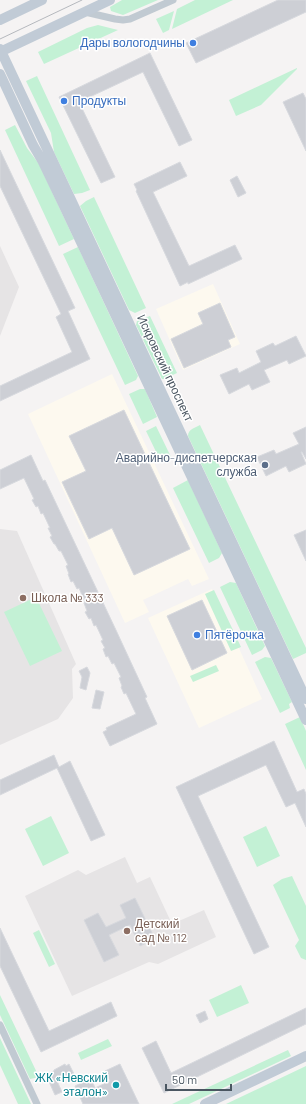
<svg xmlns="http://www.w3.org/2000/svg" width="306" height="1104" font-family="Barlow,sans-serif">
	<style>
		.commercial { fill: #fdf9ef }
		.education { fill: #e6e4e5 }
		.green { fill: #c3f1d5 }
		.building { fill: #cdcfd5; stroke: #d7d9de }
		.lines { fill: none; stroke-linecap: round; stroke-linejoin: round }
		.street { stroke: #c1cad2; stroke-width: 7 }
		.secondary { stroke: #c1cbd6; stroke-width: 10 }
		.tram { stroke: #b5b8bd; stroke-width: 1 }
		.shop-dot { fill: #3f7fe0; stroke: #fff; stroke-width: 1.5 }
		.service-dot { fill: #5c6f8a; stroke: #fff; stroke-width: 1.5 }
		.education-dot { fill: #8d6e63; stroke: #fff; stroke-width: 1.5 }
		.culture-dot { fill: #0f9aa8; stroke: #fff; stroke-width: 1.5 }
		.labels { text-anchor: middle; stroke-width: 3; stroke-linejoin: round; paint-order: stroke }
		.shop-label { font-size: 12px; fill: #366cbe; stroke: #fff; text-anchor: start }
		.street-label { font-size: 12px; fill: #4a5661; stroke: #fff }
		.service-label { font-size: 12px; fill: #4e5e75; stroke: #fff; text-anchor: end }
		.education-label { font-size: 12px; fill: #785e54; stroke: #fff; text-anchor: start }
		.culture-label { font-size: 12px; fill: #0d838f; stroke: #fff; text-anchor: end }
	</style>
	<rect width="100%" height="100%" fill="#f5f3f3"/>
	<!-- commercial -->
	<path class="commercial" d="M213 284 240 344 183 370 156 309Z
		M112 374 209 579 192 586 188 579 143 600 149 612 125 623 28 414Z
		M212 589 262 699 199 728 148 618Z"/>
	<!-- education -->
	<path class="education" d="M0 246 19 287 0 336Z
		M0 529 17 531 76 664 72 669 73 698 58 719 0 745Z
		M125 857 137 883 150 877 172 924 204 910 216 937 158 964 149 962 72 996 25 896 78 870 86 875Z"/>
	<!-- green -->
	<path class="green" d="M122 0H158L123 15 111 11 110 7Z
		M195 0H233L172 29 177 9Z
		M174 11 169 30 163 33 156 19Z
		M98 25 118 30 44 64 38 52 87 28Z
		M297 68V69L261 105 236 116 229 100Z
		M37 76 90 190 82 193 74 194 54 152 51 133 26 81Z
		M15 125 27 148 39 164 74 239 59 246 5 130Z
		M94 197 146 308 135 313 129 310 80 206 86 201Z
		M78 247 138 376 136 380 125 385 63 254Z
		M150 316 177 373 164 379H162L136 325 137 321Z
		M140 389H145L157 417 143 424 129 394Z
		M200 425 306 648V653L293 659 188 436C188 429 195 428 200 425Z
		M156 426 171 457 161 462 146 431Z
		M188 480 222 553 219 558 209 563 173 488Z
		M230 582 236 583 265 646 262 650 252 655 220 587Z
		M214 590 241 647 231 651 205 594Z
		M36 597 62 651 30 666 4 612Z
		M265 657 271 658 292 702 289 704 290 708 280 713 255 662Z
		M216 665 219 671 193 682 190 676Z
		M300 717 306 731V770L285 724Z
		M51 816 69 853 43 866 25 829Z
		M266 826 280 856 257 867 243 837Z
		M292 876 306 906V960L301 958 295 946 299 940 273 885 282 879Z
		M39 930 55 964 49 967 33 933Z
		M241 985 249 1003 217 1017 209 1000Z
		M0 995 39 1077 30 1079 0 1015Z
		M0 1038 31 1104H18L0 1065Z
		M108 1039 112 1046 81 1060 78 1053Z
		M288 1050 291 1056 189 1104H172Z
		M306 1066V1104H226Z"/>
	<!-- building -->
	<path class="building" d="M278 0H306V12L196 63 186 43Z
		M150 53 192 140 179 146 143 72 79 102 115 177 101 183 59 97Z
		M303 93 306 99V151L283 102Z
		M0 150 75 308 68 311 90 359 0 401V386L72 352 56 317 61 314 0 186Z
		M180 162 187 176 153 192 189 266 235 245 242 259 188 284V282L180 286 136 191 137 190 134 184Z
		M237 176 246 193 238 197 230 180Z
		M220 303 235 337 228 340 231 347 184 368 171 339 203 324 198 313Z
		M296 336 306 356 289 364 287 360 264 370 270 382 252 390 249 384 229 394 220 375 237 368 239 373 261 362 256 351 273 343 275 346Z
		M124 410 190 549 134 575 112 528 89 539 62 482 86 471 69 436Z
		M306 427V459L302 452H301L306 464 289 472 286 466 266 476 257 457 274 450 276 454 299 444 293 433Z
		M31 455 43 481 45 480 115 628 147 697 145 698 157 724 110 746 103 732 107 730 106 728 136 714 126 693 124 694 121 687 122 686 119 678 121 677 114 663 112 664 108 656 106 657 103 649 105 648 101 641 103 640 96 625 94 626 91 618 89 619 85 612 87 611 84 603 85 602 79 588 77 589 73 581 71 582 68 574H69L66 566 68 565 61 551H59L55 544H54L50 537 52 536 48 528H50L43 513 41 514 38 506 36 507 32 500 34 499 24 478 0 489V470Z
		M306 530V561L294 535Z
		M202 600 227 653 192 670 167 616Z
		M87 667 90 673 86 690 80 688 82 677 79 671Z
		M96 690 104 692 100 709 92 708Z
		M274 741 297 792 304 789 306 794V827L295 803 286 807 266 765 198 796 269 947 254 954 176 787Z
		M54 755 59 767 70 761 105 835 91 841 57 768 0 795V780Z
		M135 898 155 939 140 946 130 925 109 935 119 955 104 962 84 920 98 913 106 927 126 918 120 905Z
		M0 928 49 1031 111 1002 117 1016 41 1052 0 966Z
		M306 1008V1024L164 1093 142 1048 156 1041 171 1073Z
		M205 1011 208 1019 200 1023 196 1015Z
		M65 1064 66 1066 69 1064 74 1074 57 1081 62 1092 55 1095 46 1075 54 1071V1070Z
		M120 1064 139 1104H83L75 1086 91 1078 95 1088 110 1081 105 1071Z"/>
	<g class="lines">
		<!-- street -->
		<path class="street" d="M85 12 115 19 123 20 130 19 173 0
			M0 1025 37 1104"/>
		<!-- secondary -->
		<path class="secondary" d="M0 20 42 0
			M0 49 306 699
			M0 52 110 0
			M0 74 33 145 43 162 64 206 306 720
			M205 1104 306 1056"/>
		<!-- tram -->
		<path class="tram" d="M0 39 82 0"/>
	</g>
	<!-- markers -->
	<g class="shop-dot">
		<circle cx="193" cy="43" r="4"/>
		<circle cx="64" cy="101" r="4"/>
		<circle cx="197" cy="635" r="4"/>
	</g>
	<circle class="service-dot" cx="265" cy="465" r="4"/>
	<g class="education-dot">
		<circle cx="23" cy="598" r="4"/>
		<circle cx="127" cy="931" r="4"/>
	</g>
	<circle class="culture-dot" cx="116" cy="1085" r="4"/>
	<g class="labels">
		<!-- shop labels -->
		<g class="shop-label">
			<text x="185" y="47" text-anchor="end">Дары вологодчины</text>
			<text x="72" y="105">Продукты</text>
			<text x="205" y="639">Пятёрочка</text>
		</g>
		<!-- street labels -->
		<g class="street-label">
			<text transform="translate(165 368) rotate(65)" y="4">Искровский проспект</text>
		</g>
		<!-- service labels -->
		<g class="service-label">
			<text x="257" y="462">Аварийно-диспетчерская<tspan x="257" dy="14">служба</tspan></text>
		</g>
		<!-- education labels -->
		<g class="education-label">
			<text x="31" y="602">Школа № 333</text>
			<text x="135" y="928">Детский<tspan x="135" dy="14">сад № 112</tspan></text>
		</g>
		<!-- culture labels -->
		<g class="culture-label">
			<text x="108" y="1082">ЖК «Невский<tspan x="108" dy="14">эталон»</tspan></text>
		</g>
	</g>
	<!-- scale -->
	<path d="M166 1084v6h65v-6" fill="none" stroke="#4a5661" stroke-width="2"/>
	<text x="172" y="1084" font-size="12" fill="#4a5661" stroke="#ffffff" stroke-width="3" paint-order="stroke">50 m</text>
</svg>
